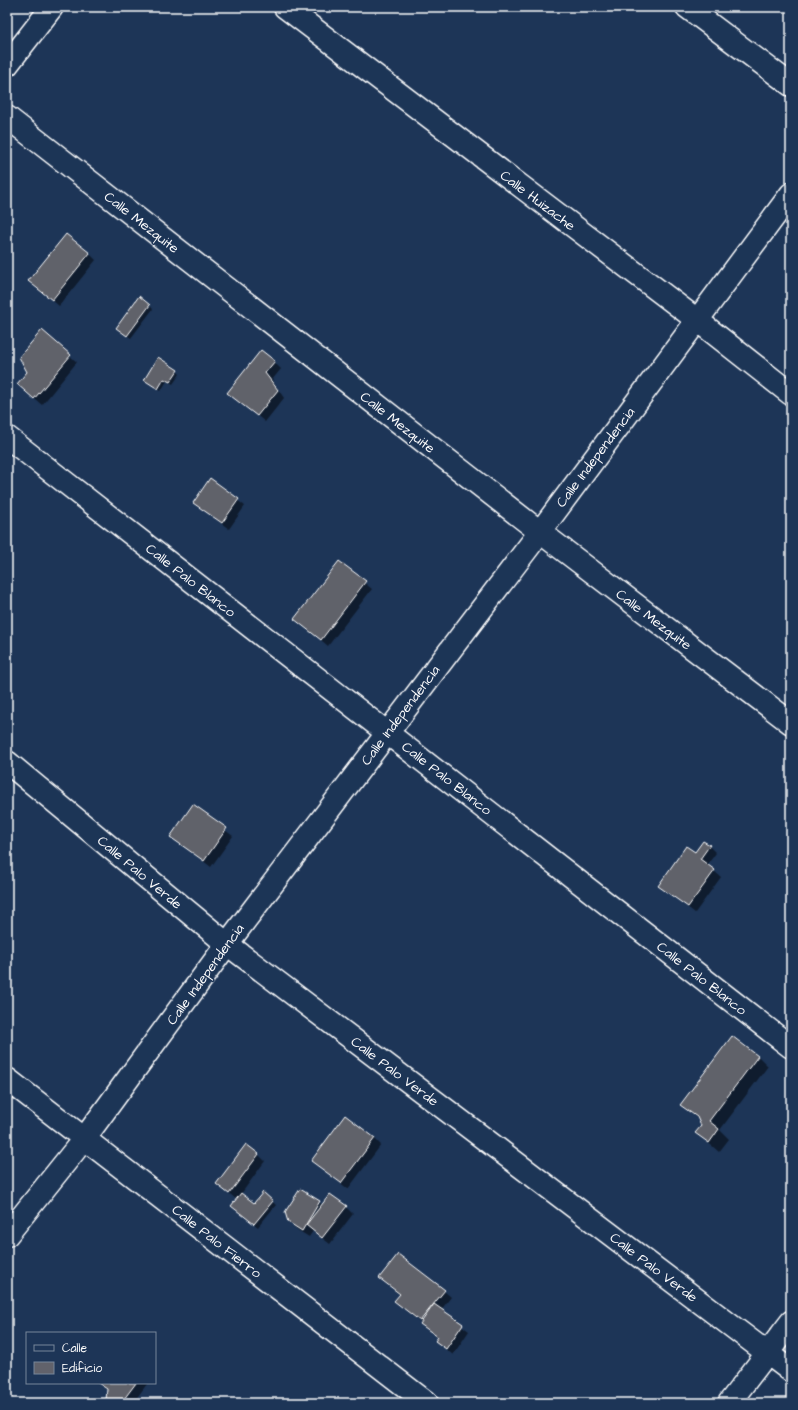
<svg xmlns="http://www.w3.org/2000/svg" width="798" height="1410" font-family="'Architects Daughter',sans-serif">
	<style>
		.shadow { fill: #0007 }
		.building { fill: #61626b; stroke: #fff }
		.lines { fill: none; stroke-linecap: round; stroke-linejoin: round }
		.minor-casing { stroke: #fff; stroke-width: 25 }
		.minor { stroke: #1d3557; stroke-width: 22 }
		.labels { text-anchor: middle; stroke-width: 3; stroke-linejoin: round; paint-order: stroke }
		.street-label { font-size: 14px; fill: #fff; stroke: #1d3557 }
	</style>
	<rect width="100%" height="100%" fill="#1d3557"/>
	<filter id="ink" filterUnits="userSpaceOnUse"><feTurbulence type="fractalNoise" baseFrequency=".025" numOctaves="2"/><feDisplacementMap in="SourceGraphic" scale="8" xChannelSelector="R" yChannelSelector="G"/><feConvolveMatrix kernelMatrix="1 2 1 2 8 2 1 2 1" color-interpolation-filters="sRGB"/></filter>
	<g filter="url(#ink)">
		<!-- shadow -->
		<path class="shadow" d="M89 253 96 260 59 306 30 281Z
			M150 306 153 309 131 338 120 331Z
			M70 356 77 362 42 405 25 391Z
			M274 362 281 369 272 380 284 398 265 422 228 392Z
			M177 371 180 374 173 384 167 381 161 391 145 380Z
			M211 480 245 506 229 529 194 503Z
			M339 562 372 589 328 646 296 619Z
			M193 806 233 836 211 867 172 837Z
			M709 846 716 853 707 865 721 877 695 913 660 886 695 853Z
			M732 1038 758 1056 768 1066 720 1130 729 1139 719 1152 697 1133 702 1126 700 1121 682 1105Z
			M374 1138 381 1145 348 1189 312 1161Z
			M258 1154 265 1161 241 1194 254 1205 263 1193 276 1205 258 1227 235 1209 237 1200 218 1184Z
			M300 1190 323 1205 346 1207 353 1214 330 1244 313 1231 309 1237 296 1229 289 1222Z
			M380 1278 444 1291 451 1297 441 1310 469 1331 453 1355 436 1341 438 1338 395 1301 400 1295Z
			M99 1383H147V1384L133 1403H111L108 1391Z"/>
		<!-- building -->
		<path class="building" d="M66 234 90 253 52 300 28 281Z
			M139 296 150 305 127 336 116 328Z
			M42 330 71 355 34 399 17 384 27 372 19 357Z
			M261 350 275 361 265 373 278 390 257 416 227 393Z
			M158 357 178 370 170 382 164 379 158 389 144 380Z
			M210 478 239 499 222 523 193 503Z
			M339 561 366 581 321 640 294 619Z
			M193 804 227 828 204 861 170 837Z
			M703 841 710 845 700 859 715 870 688 907 658 886 686 846 695 852Z
			M732 1036 758 1056 709 1121 719 1129 709 1143 695 1133 701 1126 697 1117 680 1105Z
			M345 1115 375 1138 341 1183 311 1161Z
			M246 1144 259 1154 229 1194 216 1184Z
			M300 1189 320 1201 302 1231 288 1222 285 1212Z
			M263 1192 273 1201 254 1224 231 1206 241 1193 254 1203Z
			M330 1194 347 1206 322 1238 306 1225Z
			M398 1254 445 1290 420 1321 394 1301 400 1294 379 1278Z
			M434 1304 463 1324 446 1349 435 1341 438 1337 420 1324Z
			M98 1383H136L121 1403H110L106 1400 107 1389Z"/>
		<g class="lines">
			<!-- minor casing -->
			<g class="minor-casing">
				<path id="minor" d="M285 7 697 320 791 394
					M687 7 791 85
					M7 65 52 7
					M7 117 540 532 791 723
					M7 437 791 1047
					M7 762 227 944 791 1371
					M7 1079 427 1403
					M7 1235 84 1139 227 944 540 532 791 194
					M729 1403 791 1322"/>
			</g>
			<!-- minor -->
			<use href="#minor" class="minor"/>
		</g>
	</g>
	<g class="labels">
		<!-- street labels -->
		<g class="street-label">
			<text transform="translate(538 200) rotate(37)" y="5">Calle Huizache</text>
			<text transform="translate(142 222) rotate(38)" y="5">Calle Mezquite</text>
			<text transform="translate(398 422) rotate(38)" y="5">Calle Mezquite</text>
			<text transform="translate(595 457) rotate(-53)" y="5">Calle Independencia</text>
			<text transform="translate(191 580) rotate(38)" y="5">Calle Palo Blanco</text>
			<text transform="translate(654 619) rotate(37)" y="5">Calle Mezquite</text>
			<text transform="translate(400 715) rotate(-53)" y="5">Calle Independencia</text>
			<text transform="translate(447 778) rotate(38)" y="5">Calle Palo Blanco</text>
			<text transform="translate(140 872) rotate(40)" y="5">Calle Palo Verde</text>
			<text transform="translate(205 974) rotate(-54)" y="5">Calle Independencia</text>
			<text transform="translate(702 978) rotate(38)" y="5">Calle Palo Blanco</text>
			<text transform="translate(395 1071) rotate(37)" y="5">Calle Palo Verde</text>
			<text transform="translate(217 1241) rotate(38)" y="5">Calle Palo Fierro</text>
			<text transform="translate(654 1267) rotate(37)" y="5">Calle Palo Verde</text>
		</g>
	</g>
	<!-- margin -->
	<rect width="798" height="1410" fill="none" stroke="#1d3557" stroke-width="24"/>
	<rect x="12" y="12" width="774" height="1386" fill="none" stroke="#fff" stroke-width="1.5" filter="url(#ink)"/>
	<!-- legend -->
	<rect x="26" y="1332" width="130" height="52" fill="#1d3557" stroke="#77869a"/>
	<rect x="34" y="1345" width="20" height="6" fill="#1d3557" stroke="#77869a"/>
	<text x="62" y="1352" font-size="12" fill="#ffffff">Calle</text>
	<rect x="34" y="1362" width="20" height="12" fill="#61626b" stroke="#77869a"/>
	<text x="62" y="1372" font-size="12" fill="#ffffff">Edificio</text>
</svg>
